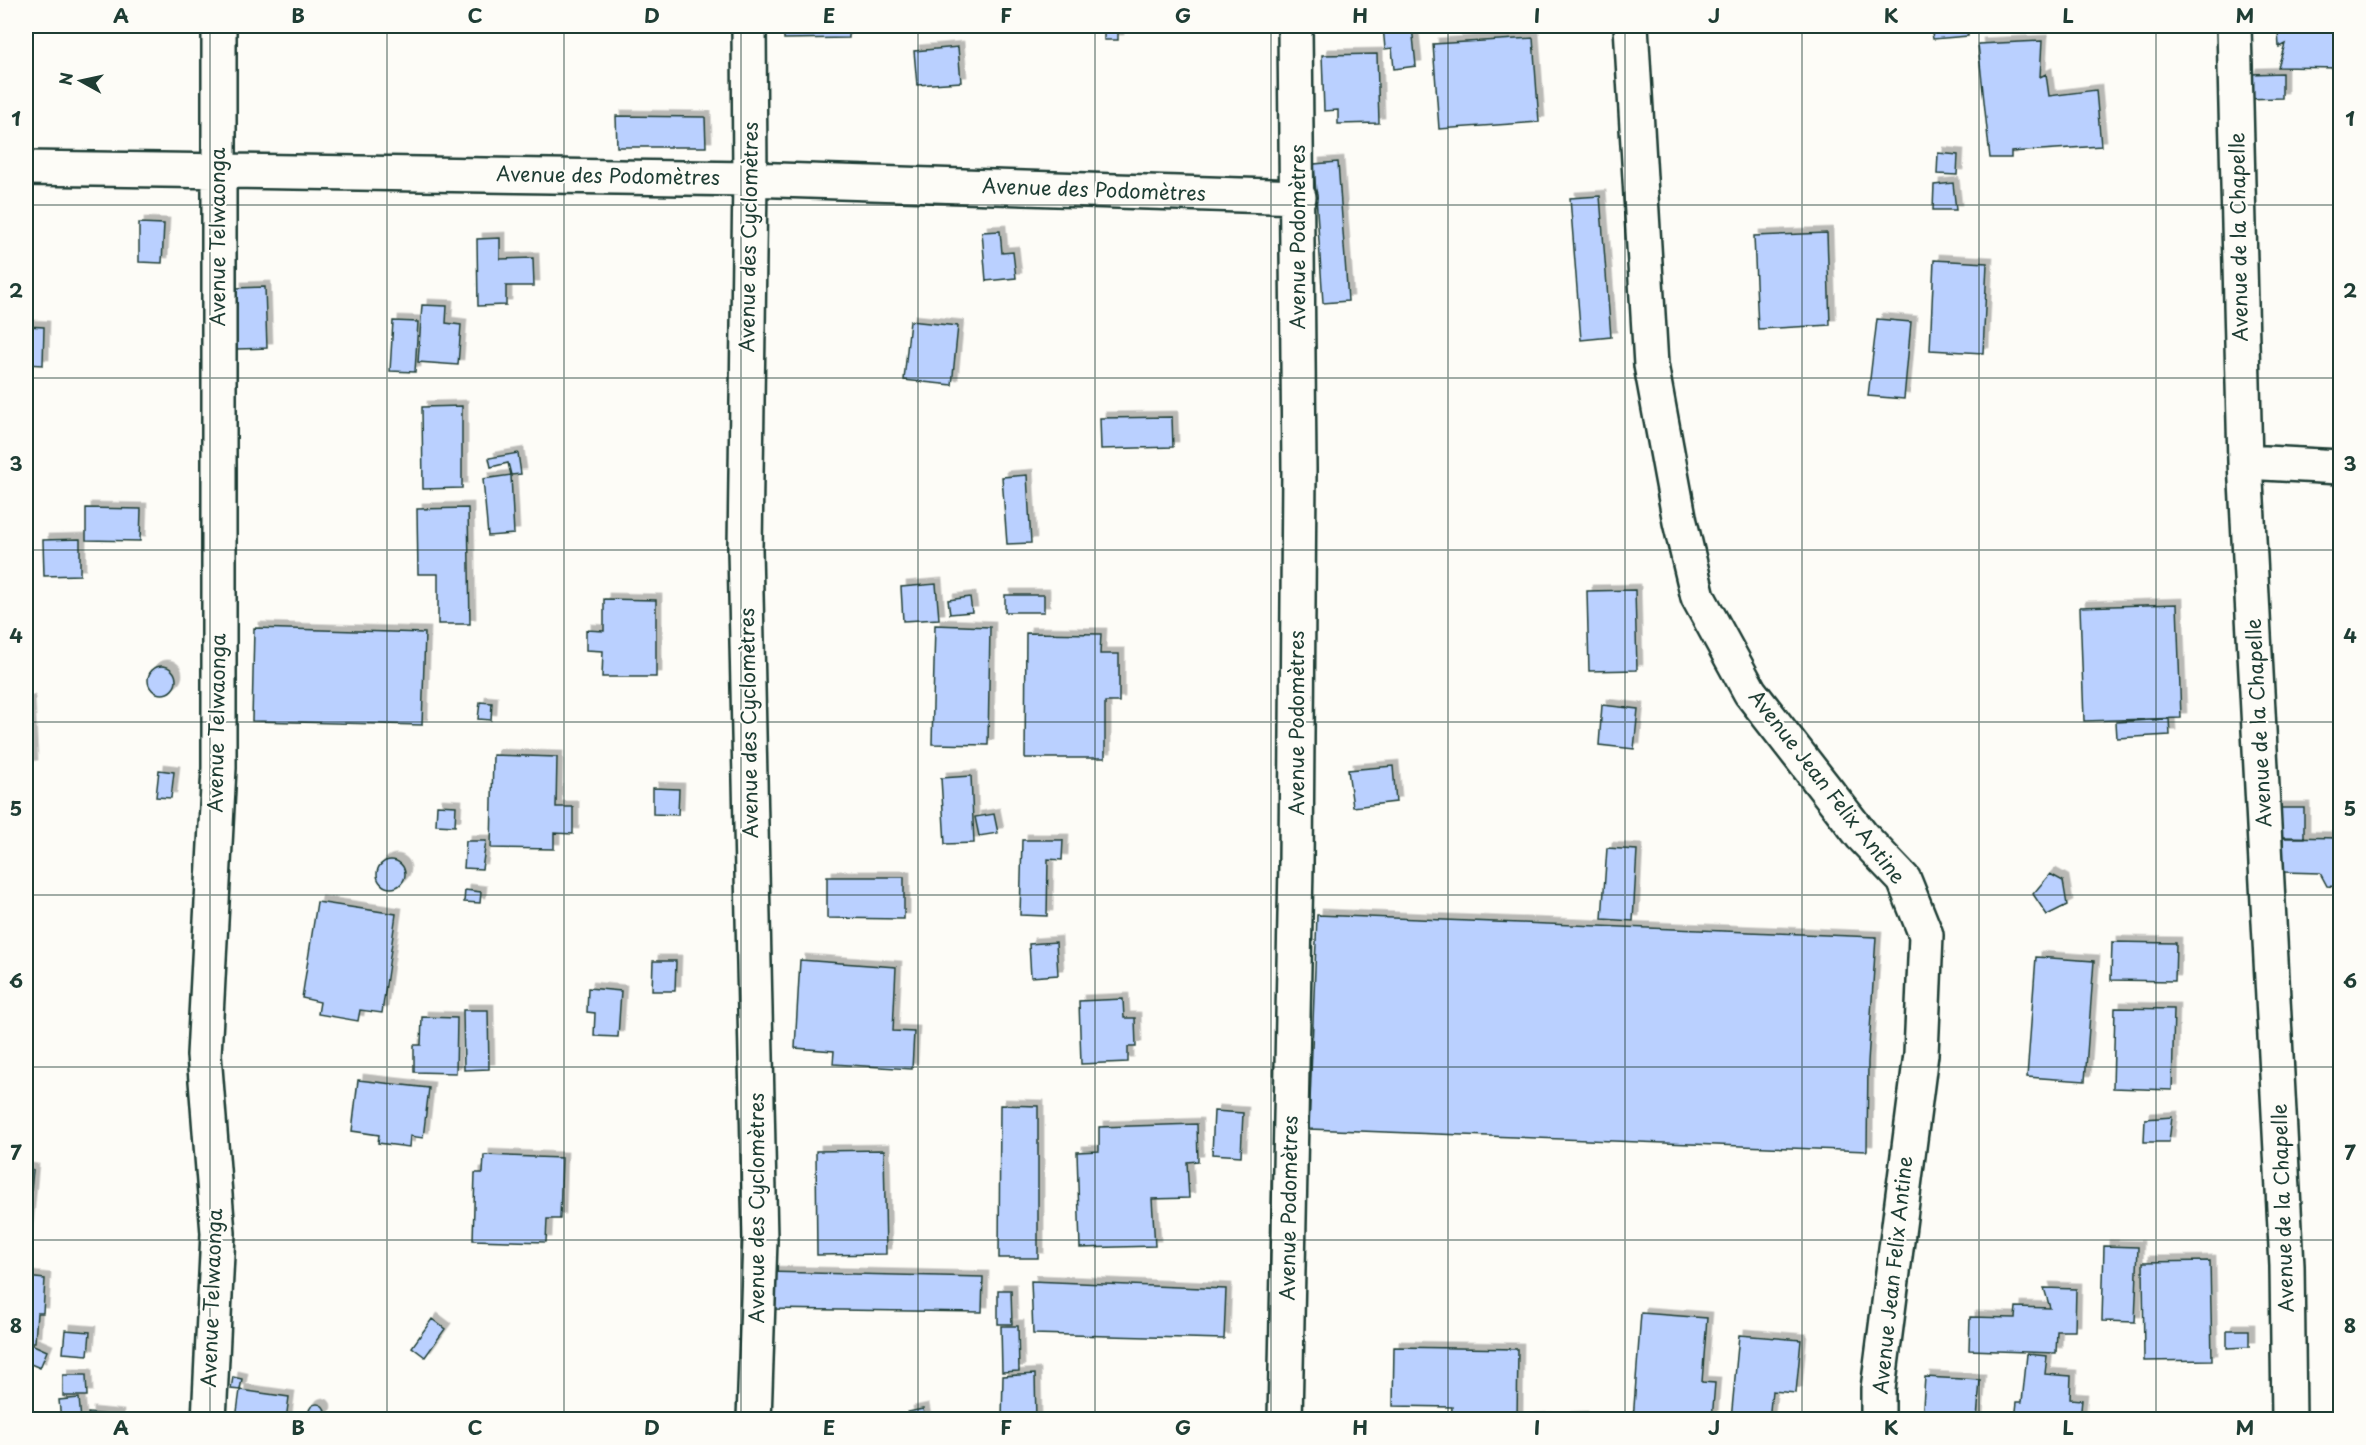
<svg xmlns="http://www.w3.org/2000/svg" width="2366" height="1445" font-family="'Playpen Sans',sans-serif">
	<style>
		.building { fill: #bad0ff; stroke: #1f3d34; stroke-width: 1.5; filter: url(#shadow) }
		.lines { fill: none; stroke-linecap: round; stroke-linejoin: round }
		.minor-casing { stroke: #1f3d34; stroke-width: 38 }
		.minor { stroke: #fdfcf7; stroke-width: 33 }
		.grid { fill: none; stroke: #1f3d34; stroke-width: 1.5; stroke-opacity: 0.55 }
		.labels { text-anchor: middle; stroke-width: 4.5; stroke-linejoin: round; paint-order: stroke }
		.street-label { font-size: 20px; fill: #1f3d34; stroke: #fdfcf7 }
		.neatline { fill: none; stroke: #1f3d34; stroke-width: 2 }
		.grid-label { font-size: 20px; text-anchor: middle; font-weight: bold; fill: #1f3d34 }
	</style>
	<defs>
		<filter id="shadow"><feDropShadow dx="5.5" dy="-5.5" stdDeviation="0" flood-color="#0004"/></filter>
	</defs>
	<rect width="100%" height="100%" fill="#fdfcf7"/>
	<filter id="ink" filterUnits="userSpaceOnUse"><feTurbulence type="fractalNoise" baseFrequency=".0167" numOctaves="2"/><feDisplacementMap in="SourceGraphic" scale="12" xChannelSelector="R" yChannelSelector="G"/><feConvolveMatrix kernelMatrix="1 2 1 2 8 2 1 2 1" color-interpolation-filters="sRGB"/></filter>
	<g filter="url(#ink)">
		<!-- building -->
		<path class="building" d="M262 26H295V29L262 28Z
			M784 26H849V38L784 39Z
			M1034 26H1118V40H1104V26Z
			M1383 26H1412L1416 66 1394 69 1392 48 1385 49Z
			M1931 26H1968V36L1933 39Z
			M2270 26H2340V68L2278 67 2285 44 2279 47 2278 31Z
			M1533 38 1539 122 1439 129 1433 44Z
			M2042 41 2040 77 2046 74 2049 96 2096 90 2101 146 2011 152V158H1990L1978 44Z
			M958 47 961 82 917 85 914 51Z
			M1377 54 1379 123 1338 124V110L1324 111 1322 55Z
			M2282 73V98L2244 99 2251 74Z
			M616 116 705 117 706 147H617Z
			M1938 153 1958 155 1957 175 1937 174Z
			M1338 162 1348 301 1323 303 1314 164Z
			M1953 183 1956 210H1933L1934 185Z
			M1600 196 1611 337 1581 340 1570 198Z
			M139 223 164 224 162 263 139 262Z
			M1000 231 1002 253 1013 252 1016 278 986 281 982 232Z
			M1827 233 1830 325 1758 329 1754 236Z
			M500 238V259L533 258 534 286H506V305L478 306 477 239Z
			M1934 260 1987 263 1983 353 1930 350Z
			M265 287 267 348 237 349 236 288Z
			M422 305 447 306 446 323 461 325 458 365 418 362Z
			M1877 319 1911 322 1904 399 1868 396Z
			M393 321 418 322 415 372 390 371Z
			M910 321 958 326 952 385 904 380Z
			M26 326 44 327 43 365 26 364Z
			M462 406V488L423 489 422 407Z
			M1172 417 1173 447 1101 449 1100 418Z
			M518 453 521 474 511 475 508 463 491 467 489 458Z
			M511 475 514 534 488 536 483 479Z
			M1027 475 1031 543 1007 544 1002 477Z
			M86 508 141 509 140 541 86 540Z
			M468 508 470 624H438V574H418L417 509Z
			M80 539V575L44 576 43 540Z
			M936 584 939 619 903 621 901 587Z
			M1635 590 1637 670 1589 671 1587 591Z
			M1005 595H1044V612H1005Z
			M970 597 972 612 950 614 948 600Z
			M604 599 656 600V677H602L603 651 586 650V630L604 631Z
			M2177 604 2181 718 2084 721 2080 607Z
			M935 625 990 627 988 745 932 744Z
			M254 628 425 633 422 725 252 721Z
			M1026 633 1101 634 1100 654H1119V702H1105V758H1025Z
			M148 680a14 14 0 1 1 28 0a14 14 0 1 1-28 0Z
			M29 701 32 765 26 766V702Z
			M480 702 492 703 491 720 478 719Z
			M1602 705 1638 709 1634 749 1599 745Z
			M2169 719 2170 735 2117 738 2116 722Z
			M493 755 557 757 556 807H573V834L554 833V849L491 848Z
			M1393 766 1396 802 1353 807 1348 770Z
			M159 770 174 772 171 798 156 797Z
			M971 776 974 843 945 844 941 778Z
			M653 788 679 789 678 815 653 814Z
			M437 805 456 806 455 826 436 825Z
			M2276 808H2304V838H2276Z
			M994 814 998 833 979 836 975 817Z
			M2283 837 2340 838V887L2327 886 2320 873 2283 872Z
			M1022 840H1063L1062 860 1048 859 1047 916 1020 915Z
			M466 841H486L482 869 464 868Z
			M1607 848 1637 850 1633 921 1602 919Z
			M377 874a14 14 0 1 1 28 0a14 14 0 1 1-28 0Z
			M2050 874 2063 881 2067 905 2047 915 2033 894Z
			M827 877H904V919L827 918Z
			M465 890 481 892 480 903 464 902Z
			M317 902 396 914 382 1013 360 1010 358 1021 318 1014 320 1002 302 998Z
			M1317 915 1876 937 1868 1062 1867 1151 1309 1129Z
			M1056 942 1058 975 1031 977 1029 944Z
			M2112 942 2176 943 2175 981 2111 980Z
			M2036 957 2094 961 2085 1081 2027 1077Z
			M800 960 896 967 893 1031 914 1032 912 1069 833 1064 834 1051 795 1048Z
			M653 961H676L675 991H652Z
			M588 988 621 991 618 1037 594 1036 595 1013 587 1012Z
			M1123 999 1124 1018H1135L1136 1047H1128V1062L1081 1064 1079 1001Z
			M2115 1008 2174 1009 2172 1090 2113 1088Z
			M463 1010H488L489 1069 464 1070Z
			M422 1017 457 1018 456 1073 414 1072V1045H421Z
			M358 1080 429 1088 423 1138 410 1136 409 1147 378 1143 379 1135 352 1131Z
			M1000 1105 1038 1106V1258H999Z
			M1214 1111 1243 1113 1241 1156 1212 1154Z
			M2172 1117 2169 1142H2144L2145 1119Z
			M1197 1124 1198 1161 1187 1162 1189 1198 1152 1199 1155 1246 1080 1248 1077 1152 1099 1151V1127Z
			M884 1150 886 1254 817 1255 816 1151Z
			M484 1155 562 1158 560 1219H547L546 1242 473 1240 475 1173H483Z
			M26 1169 33 1170 26 1243Z
			M2104 1246 2138 1247 2135 1322 2102 1321Z
			M2210 1261 2212 1360 2144 1361 2143 1262Z
			M767 1272 983 1277 982 1312 767 1309Z
			M26 1277 45 1279 43 1313H37L35 1342H26Z
			M1031 1281 1226 1289 1224 1339 1033 1334Z
			M2044 1288 2076 1289 2075 1331H2057L2056 1353 1969 1350 1970 1317 2015 1318 2016 1307 2050 1308Z
			M998 1290H1011L1012 1324H998Z
			M1641 1313 1707 1318 1702 1382 1715 1383 1712 1420H1633Z
			M432 1319 445 1329 425 1357 412 1347Z
			M1001 1326H1018L1019 1371 1002 1372Z
			M65 1330 90 1332 88 1355 63 1353Z
			M2227 1330H2249V1347L2227 1348Z
			M1739 1335 1801 1340 1796 1393 1772 1391 1769 1420H1731Z
			M29 1343 47 1351 40 1368 26 1362Z
			M1394 1347 1518 1349 1517 1420H1451L1452 1407 1393 1406Z
			M2027 1354 2047 1356 2045 1374 2071 1376 2070 1399 2082 1400 2080 1420H2015L2017 1402H2022Z
			M1035 1374 1036 1420H1002L1003 1376Z
			M63 1375H86L87 1396H63Z
			M233 1377 242 1379 240 1390 231 1389Z
			M1925 1377 1980 1380 1977 1420H1922Z
			M240 1390 289 1397 286 1420 236 1419Z
			M79 1398 81 1420H61L59 1400Z
			M309 1412a8 8 0 1 1 16 0a8 8 0 1 1-16 0Z
			M923 1409 925 1420H909L908 1412Z
			M88 1413 118 1416V1420H88Z
			M1582 1417V1420H1530V1419Z"/>
		<g class="lines">
			<!-- minor casing -->
			<g class="minor-casing">
				<path id="minor" d="M749 26 750 179 745 549 760 1240 754 1420
					M1631 26 1651 365 1680 522 1698 597 1750 692 1862 836 1904 880 1926 935 1921 1054 1878 1389V1420
					M2234 26 2245 462 2287 1266 2289 1420
					M26 168 750 179 1299 197
					M2245 462 2340 467
					M209 1420 218 1233 204 1055 219 768V26
					M1285 1420 1296 865 1299 469 1295 26"/>
			</g>
			<!-- minor -->
			<use href="#minor" class="minor"/>
		</g>
	</g>
	<!-- grid -->
	<path class="grid" d="M210 26V1420M387 26V1420M564 26V1420M741 26V1420M918 26V1420M1095 26V1420M1271 26V1420M1448 26V1420M1625 26V1420M1802 26V1420M1979 26V1420M2156 26V1420M26 205H2340M26 378H2340M26 550H2340M26 722H2340M26 895H2340M26 1067H2340M26 1240H2340"/>
	<g class="labels">
		<!-- street labels -->
		<g class="street-label">
			<text transform="translate(608 176) rotate(1)" y="7">Avenue des Podomètres</text>
			<text transform="translate(1094 190) rotate(2)" y="7">Avenue des Podomètres</text>
			<text transform="translate(218 237) rotate(-90)" y="7">Avenue Telwaonga</text>
			<text transform="translate(749 237) rotate(-89)" y="7">Avenue des Cyclomètres</text>
			<text transform="translate(1298 237) rotate(-90)" y="7">Avenue Podomètres</text>
			<text transform="translate(2239 237) rotate(-91)" y="7">Avenue de la Chapelle</text>
			<text transform="translate(217 723) rotate(-89)" y="7">Avenue Telwaonga</text>
			<text transform="translate(749 723) rotate(-91)" y="7">Avenue des Cyclomètres</text>
			<text transform="translate(1297 723) rotate(-90)" y="7">Avenue Podomètres</text>
			<text transform="translate(2259 723) rotate(-93)" y="7">Avenue de la Chapelle</text>
			<text transform="translate(1827 787) rotate(52)" y="7">Avenue Jean Felix Antine</text>
			<text transform="translate(757 1208) rotate(-90)" y="7">Avenue des Cyclomètres</text>
			<text transform="translate(1289 1208) rotate(-89)" y="7">Avenue Podomètres</text>
			<text transform="translate(2283 1208) rotate(-92)" y="7">Avenue de la Chapelle</text>
			<text transform="translate(1893 1275) rotate(-84)" y="7">Avenue Jean Felix Antine</text>
			<text transform="translate(212 1298) rotate(-88)" y="7">Avenue Telwaonga</text>
		</g>
	</g>
	<!-- margin -->
	<rect width="2366" height="1445" fill="none" stroke="#fdfcf7" stroke-width="66"/>
	<!-- north arrow -->
	<g transform="translate(81 81) rotate(278)" stroke="#fdfcf7" stroke-width="4.5" paint-order="stroke">
	<path d="M0-4.5L10 22L0 15L-10 22Z" fill="#1f3d34"/>
	<text y="-9" font-size="16" font-weight="bold" text-anchor="middle" fill="#1f3d34">N</text>
	</g>
	<rect x="33" y="33" width="2300" height="1379" class="neatline"/>
	<g class="grid-label">
		<text x="121" y="23">A</text>
		<text x="298" y="23">B</text>
		<text x="475" y="23">C</text>
		<text x="652" y="23">D</text>
		<text x="829" y="23">E</text>
		<text x="1006" y="23">F</text>
		<text x="1183" y="23">G</text>
		<text x="1360" y="23">H</text>
		<text x="1537" y="23">I</text>
		<text x="1714" y="23">J</text>
		<text x="1891" y="23">K</text>
		<text x="2068" y="23">L</text>
		<text x="2245" y="23">M</text>
		<text x="16" y="126">1</text>
		<text x="2350" y="126">1</text>
		<text x="16" y="298">2</text>
		<text x="2350" y="298">2</text>
		<text x="16" y="471">3</text>
		<text x="2350" y="471">3</text>
		<text x="16" y="643">4</text>
		<text x="2350" y="643">4</text>
		<text x="16" y="816">5</text>
		<text x="2350" y="816">5</text>
		<text x="16" y="988">6</text>
		<text x="2350" y="988">6</text>
		<text x="16" y="1160">7</text>
		<text x="2350" y="1160">7</text>
		<text x="16" y="1333">8</text>
		<text x="2350" y="1333">8</text>
		<text x="121" y="1435">A</text>
		<text x="298" y="1435">B</text>
		<text x="475" y="1435">C</text>
		<text x="652" y="1435">D</text>
		<text x="829" y="1435">E</text>
		<text x="1006" y="1435">F</text>
		<text x="1183" y="1435">G</text>
		<text x="1360" y="1435">H</text>
		<text x="1537" y="1435">I</text>
		<text x="1714" y="1435">J</text>
		<text x="1891" y="1435">K</text>
		<text x="2068" y="1435">L</text>
		<text x="2245" y="1435">M</text>
	</g>
</svg>
